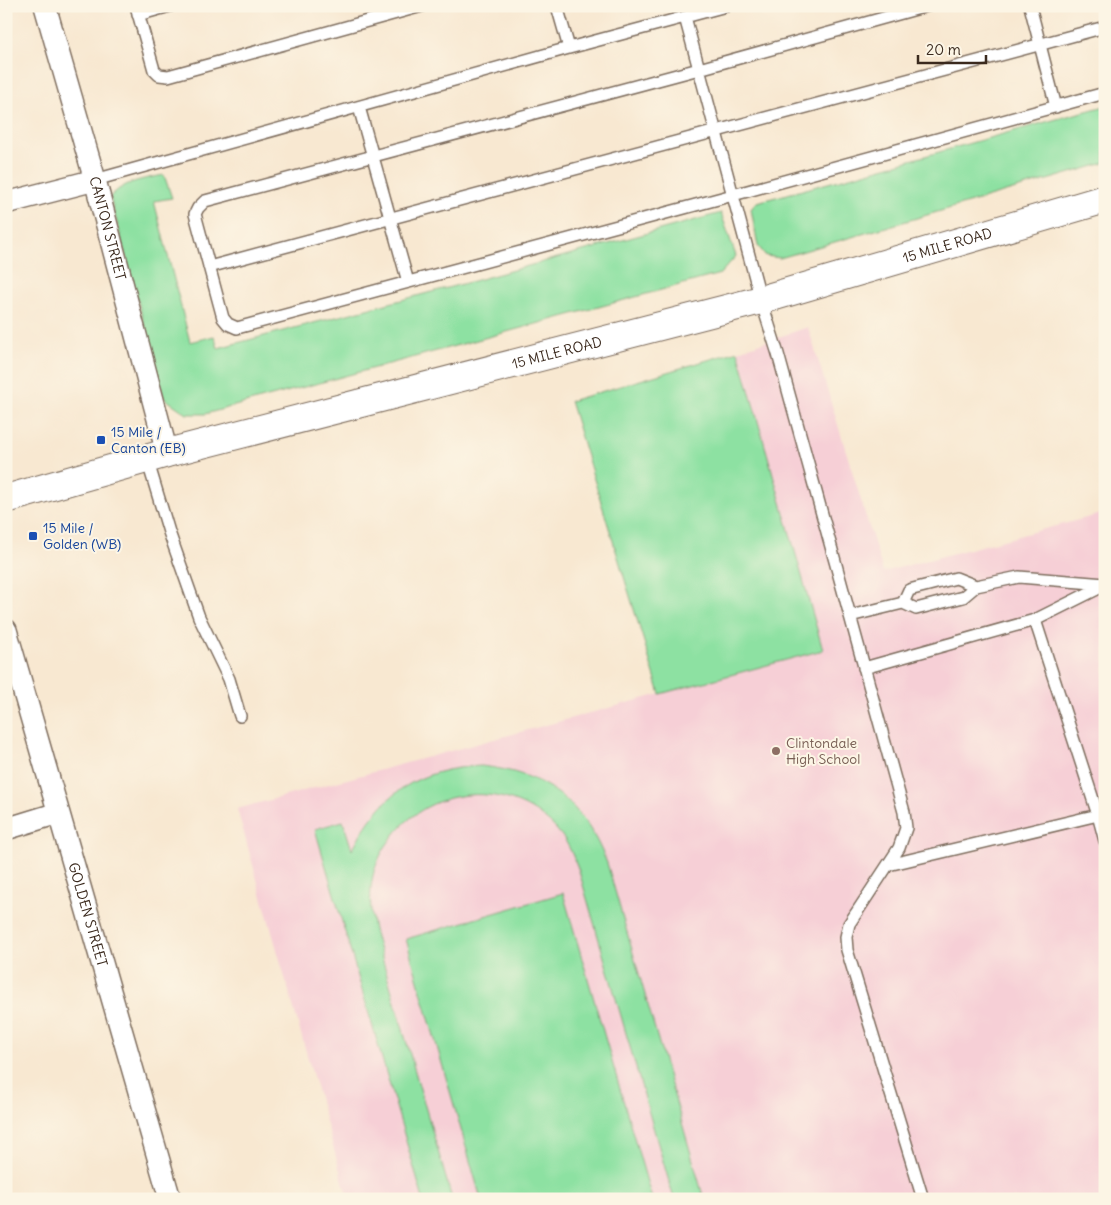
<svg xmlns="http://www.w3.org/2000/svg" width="1111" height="1205" font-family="Delius,sans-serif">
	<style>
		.built { fill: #f6cfd6 }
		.green { fill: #8de1a2; stroke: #648660 }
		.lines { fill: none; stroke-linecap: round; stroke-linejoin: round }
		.lane-casing { stroke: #7d6c5d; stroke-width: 14 }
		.street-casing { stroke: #7d6c5d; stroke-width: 24 }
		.secondary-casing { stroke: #7d6c5d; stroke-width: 30 }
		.lane { stroke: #fff; stroke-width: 11 }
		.street { stroke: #fff; stroke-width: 21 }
		.secondary { stroke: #fff; stroke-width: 28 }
		.transit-dot { fill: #1a4fb4; stroke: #fcf5e5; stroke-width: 2 }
		.education-dot { fill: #8d6e63; stroke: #fcf5e5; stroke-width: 2 }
		.labels { text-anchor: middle; stroke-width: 4; stroke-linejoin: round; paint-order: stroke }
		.street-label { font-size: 14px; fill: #3b2a1e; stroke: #fcf5e5 }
		.transit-label { font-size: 14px; fill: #164399; stroke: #fcf5e5; text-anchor: start }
		.education-label { font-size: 14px; fill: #785e54; stroke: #fcf5e5; text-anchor: start }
	</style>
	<rect width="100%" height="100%" fill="#fcf5e5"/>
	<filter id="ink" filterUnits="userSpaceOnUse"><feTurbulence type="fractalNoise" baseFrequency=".02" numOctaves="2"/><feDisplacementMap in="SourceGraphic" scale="10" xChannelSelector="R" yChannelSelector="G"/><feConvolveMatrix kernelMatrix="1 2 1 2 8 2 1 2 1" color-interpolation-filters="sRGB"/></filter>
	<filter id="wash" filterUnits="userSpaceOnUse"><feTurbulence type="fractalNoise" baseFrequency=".0096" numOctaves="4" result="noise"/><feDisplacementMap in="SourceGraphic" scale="20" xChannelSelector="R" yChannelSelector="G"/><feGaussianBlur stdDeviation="1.12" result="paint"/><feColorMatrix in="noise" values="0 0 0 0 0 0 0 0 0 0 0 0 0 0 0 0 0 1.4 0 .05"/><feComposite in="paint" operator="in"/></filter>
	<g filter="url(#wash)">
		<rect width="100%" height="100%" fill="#f8e8d1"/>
		<!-- built -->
		<path class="built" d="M808 327 883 572 1105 513V1199H348L237 809 822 650 738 351Z"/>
		<!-- green -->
		<path class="green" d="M1105 106V163L780 258 766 256 758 246 751 209 757 202C873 172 988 137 1105 106Z
			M164 175 172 198 154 201 190 342 214 336 218 348 466 283 721 213 736 256 720 274 205 414H187L164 398 110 197C124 181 144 179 164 175Z
			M738 351 823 650 660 694 570 401Z
			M481 766C546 773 583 802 607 863L704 1199H674L579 871C575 861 571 850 565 840 521 778 429 780 388 843 380 854 374 868 372 881 369 898 371 914 374 930L452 1199H423L315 829 343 821 352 850C381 793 417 769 481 766Z
			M563 893 652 1199H481L406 939Z"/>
	</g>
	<g filter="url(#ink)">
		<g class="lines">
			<!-- lane casing -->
			<g class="lane-casing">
				<path id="lane" d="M136 6 154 70 159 75 168 76 422 6
					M557 6 569 48
					M927 6 699 69 205 201 198 208 195 214 223 318 228 324 237 328 733 195 1105 93
					M1030 6 1056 107
					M138 15 170 6
					M685 17 761 300 778 354 904 812 906 828 899 848 849 924 846 937 847 950 923 1199
					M359 107 408 282
					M95 180 569 48 726 6
					M209 267 1105 27
					M147 459 169 532 199 617 229 679 240 716
					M903 603 909 590 956 578 976 586
					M850 616 903 603 916 609 963 597 976 586 1019 577 1105 584
					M1035 620 1105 585
					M864 668 1035 620 1098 815
					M888 865 1098 815 1105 841"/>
			</g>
			<!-- street casing -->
			<g class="street-casing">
				<g id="street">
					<path id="s1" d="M45 6 95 180 167 453"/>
					<path d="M6 203 95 180"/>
					<path id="s2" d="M6 630 170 1199"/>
					<path d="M6 829 58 813"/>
				</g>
			</g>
			<!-- secondary casing -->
			<g class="secondary-casing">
				<g id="secondary">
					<path id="s3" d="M6 499 167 453 761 300 1105 199"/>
				</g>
			</g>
			<!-- lane -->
			<use href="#lane" class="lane"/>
			<!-- street -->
			<use href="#street" class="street"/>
			<!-- secondary -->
			<use href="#secondary" class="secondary"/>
		</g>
	</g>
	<!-- markers -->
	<g class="transit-dot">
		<rect x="96" y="435" width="10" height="10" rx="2.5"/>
		<rect x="28" y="531" width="10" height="10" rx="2.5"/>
	</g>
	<circle class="education-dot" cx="776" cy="751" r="5"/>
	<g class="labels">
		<!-- street labels -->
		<g class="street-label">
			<text dy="5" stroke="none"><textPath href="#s1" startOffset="231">CANTON STREET</textPath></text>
			<text dy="5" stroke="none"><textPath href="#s3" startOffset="975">15 MILE ROAD</textPath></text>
			<text dy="5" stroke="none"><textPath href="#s3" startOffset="570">15 MILE ROAD</textPath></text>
			<text dy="5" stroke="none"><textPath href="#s2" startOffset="296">GOLDEN STREET</textPath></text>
		</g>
		<!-- transit labels -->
		<g class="transit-label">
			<text x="111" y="437">15 Mile /<tspan x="111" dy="16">Canton (EB)</tspan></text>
			<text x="43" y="533">15 Mile /<tspan x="43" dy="16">Golden (WB)</tspan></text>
		</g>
		<!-- education labels -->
		<g class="education-label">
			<text x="786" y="748">Clintondale<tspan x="786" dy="16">High School</tspan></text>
		</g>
	</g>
	<!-- margin -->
	<rect width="1111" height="1205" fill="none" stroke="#fcf5e5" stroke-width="25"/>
	<!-- scale -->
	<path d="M918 55v8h68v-8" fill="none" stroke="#3b2a1e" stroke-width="2.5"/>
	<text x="926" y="55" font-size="15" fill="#3b2a1e" stroke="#fcf5e5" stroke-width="4" paint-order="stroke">20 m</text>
</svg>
